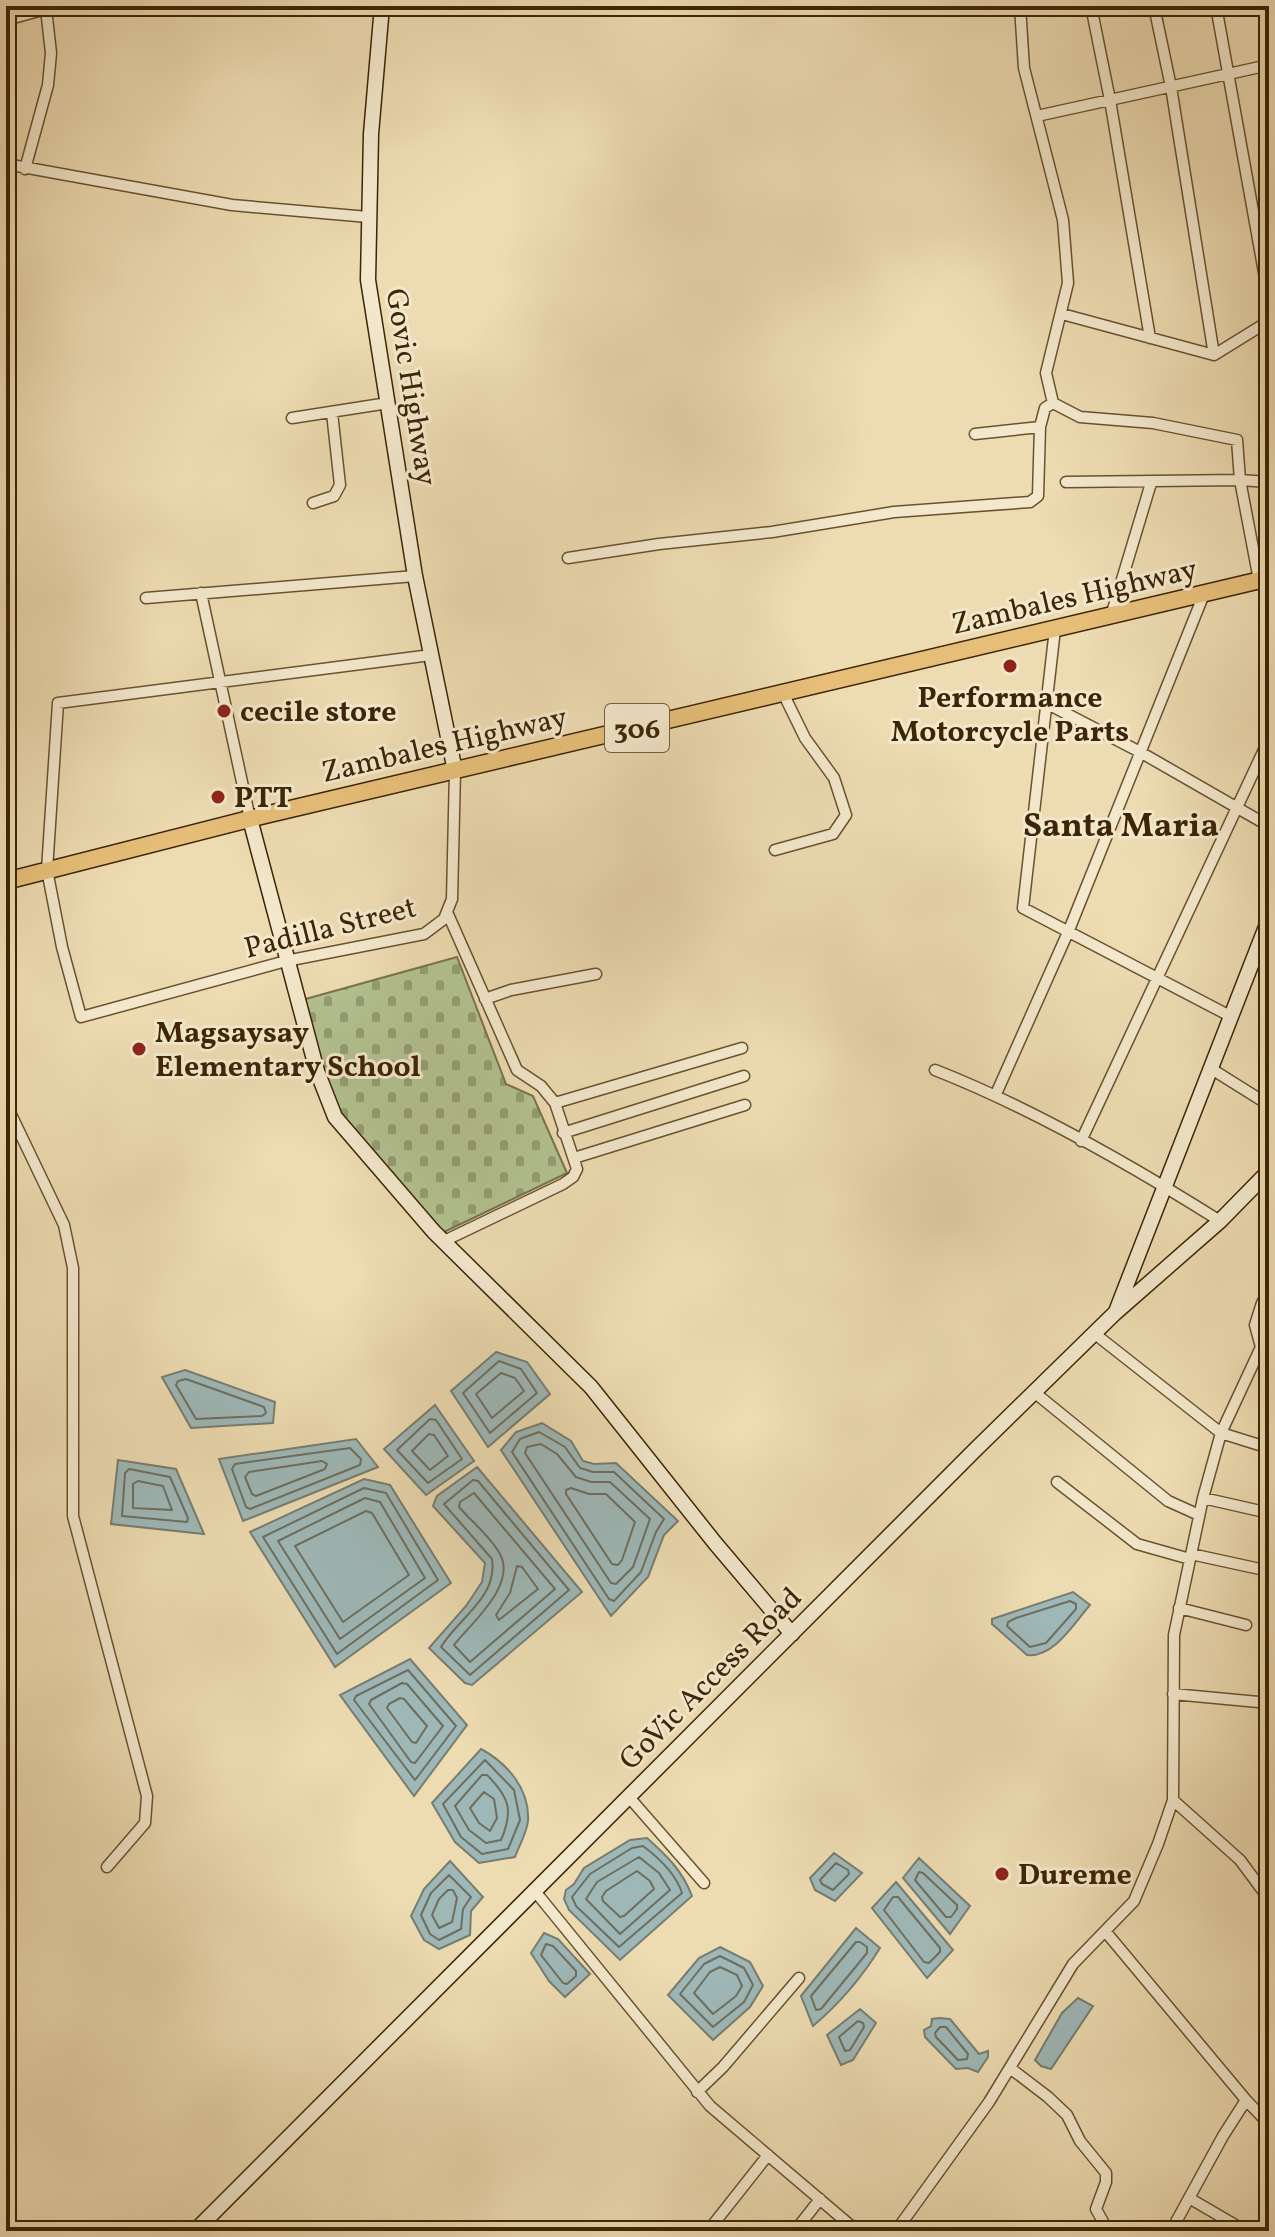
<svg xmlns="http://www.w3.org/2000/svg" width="1275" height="2237" font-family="Vollkorn,serif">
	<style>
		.cemetery { fill: url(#cemetery-stones); stroke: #78734a; stroke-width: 2 }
		.water { fill: #9eb8b8; stroke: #777d70; stroke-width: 2 }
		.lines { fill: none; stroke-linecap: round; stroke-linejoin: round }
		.shore { stroke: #6e6e5e; stroke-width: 2 }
		.street-casing { stroke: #695230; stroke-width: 13 }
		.secondary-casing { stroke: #3d2505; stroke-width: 17 }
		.primary-casing { stroke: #3d2505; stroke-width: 19 }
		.street { stroke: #f3e8cc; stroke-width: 10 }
		.secondary { stroke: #f3e8cc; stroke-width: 14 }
		.primary { stroke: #e6be78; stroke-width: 16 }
		.poi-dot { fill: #8f2418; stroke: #f3e8cc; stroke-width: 3 }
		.labels { text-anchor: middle; stroke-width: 6; stroke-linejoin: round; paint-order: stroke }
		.shield { fill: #f3e8cc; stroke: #746041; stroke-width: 2 }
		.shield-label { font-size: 28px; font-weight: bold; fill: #3d2505 }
		.street-label { font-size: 30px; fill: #3d2505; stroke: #f3e8cc }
		.poi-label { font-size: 30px; font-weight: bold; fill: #3d2505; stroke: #f3e8cc; text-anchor: start }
		.quarter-label { font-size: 34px; font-weight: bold; fill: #3d2505; stroke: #f3e8cc }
	</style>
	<defs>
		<pattern id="cemetery-stones" width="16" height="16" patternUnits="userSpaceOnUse" patternTransform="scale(2)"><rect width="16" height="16" fill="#b3c190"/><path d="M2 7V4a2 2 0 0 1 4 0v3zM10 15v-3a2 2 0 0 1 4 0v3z" fill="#939d74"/></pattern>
	</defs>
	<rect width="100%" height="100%" fill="#eddbb1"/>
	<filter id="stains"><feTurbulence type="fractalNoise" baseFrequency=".0025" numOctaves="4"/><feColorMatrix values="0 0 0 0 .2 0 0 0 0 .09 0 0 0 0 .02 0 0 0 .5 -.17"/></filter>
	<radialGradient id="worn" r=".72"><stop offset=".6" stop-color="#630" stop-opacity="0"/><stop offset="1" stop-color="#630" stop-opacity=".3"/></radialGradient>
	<!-- cemetery -->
	<path class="cemetery" d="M457 957 506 1084 533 1096 567 1173 444 1232 334 1112 302 1000Z"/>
	<!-- water -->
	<path class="water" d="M496 1352 527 1362 550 1394 488 1447 451 1391Z
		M185 1370 275 1402 273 1423 191 1428 162 1377Z
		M435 1405 474 1461 426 1495 384 1449Z
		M542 1423 571 1441 583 1461 594 1464 616 1463 678 1521 664 1535 648 1577 611 1616 501 1450 516 1432Z
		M356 1439 378 1467 243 1521 219 1459Z
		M118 1460 176 1469 204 1534 111 1524Z
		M477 1467 582 1592 472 1685 465 1683 429 1648 466 1606 482 1582 485 1563 433 1506 437 1496Z
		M364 1479 390 1485 451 1583 335 1667 250 1532Z
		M1073 1592 1090 1605C1074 1623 1054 1658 1027 1655L992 1624V1619Z
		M410 1659 467 1725 414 1796 340 1695Z
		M481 1749C507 1763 530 1789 528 1821 527 1832 519 1846 515 1857L479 1863 455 1842 432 1803Z
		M647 1838C667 1856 682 1870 692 1896L620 1960 569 1910 564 1899 566 1890 574 1884 584 1868 630 1840Z
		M834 1853 862 1873 835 1901 815 1890 810 1878Z
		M919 1858 970 1906 950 1934 903 1878Z
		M450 1861 483 1897 471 1911 470 1935 439 1949 424 1940 411 1916 424 1889Z
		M896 1882 953 1950 927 1978 872 1908Z
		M856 1928 880 1948C862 1977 839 2004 813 2026L801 1996Z
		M544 1933 558 1939 590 1974 565 1997 549 1981 531 1953Z
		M720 1947 750 1962 763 1986 750 2007 713 2040 668 1995 699 1958Z
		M1078 1998 1093 2006 1051 2069 1041 2066 1035 2060 1062 2013Z
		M860 2009 876 2023 853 2060 841 2065 827 2035Z
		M940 2018 950 2019 979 2054 988 2051V2057L978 2072 968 2068 956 2069 925 2037 924 2030 931 2026 932 2019Z"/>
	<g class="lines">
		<!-- shore -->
		<path class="shore" d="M499 1361 521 1369 537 1393 490 1433 463 1393Z
			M501 1373 515 1378 524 1391 492 1418 476 1394Z
			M186 1379 264 1407 266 1413 262 1416 196 1419 176 1385 178 1381Z
			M430 1419 436 1420 462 1459 428 1483 397 1450Z
			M539 1432 565 1447 580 1468 593 1472H614L664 1519 656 1532 641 1572 614 1601 609 1599 512 1452 520 1439Z
			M429 1434 434 1435 448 1456 430 1470 412 1451Z
			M541 1444 557 1454 576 1477 591 1482H610L650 1519 633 1567 616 1584 611 1583 525 1453 527 1447Z
			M350 1448 361 1459 360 1465 250 1509 246 1507 232 1469 235 1464Z
			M322 1461 327 1464 325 1469 256 1496 252 1494 245 1477 249 1472Z
			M129 1469 170 1477 188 1518 187 1522 122 1516 125 1473Z
			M473 1480 478 1481 569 1590 470 1675 441 1647C458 1618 498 1598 492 1559L444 1504Z
			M138 1481 163 1486 172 1510 133 1508V1484Z
			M364 1488 386 1493 438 1580 337 1654 263 1537Z
			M571 1488 589 1494H606L635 1522 622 1560 618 1565 612 1564 566 1494V1490Z
			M474 1493 555 1589 470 1662 454 1645C470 1624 517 1586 500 1554 491 1537 472 1522 459 1507L460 1502Z
			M365 1498 380 1502 425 1578 340 1639 278 1541Z
			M366 1511 372 1513 409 1575 343 1622 295 1546Z
			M517 1566 522 1567 538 1589 499 1620 496 1615 510 1593Z
			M1070 1601 1076 1604V1609L1046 1643 1030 1647 1007 1626 1008 1622 1016 1618Z
			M408 1670 456 1726 415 1780 354 1700 356 1696Z
			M402 1683 407 1684 443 1726 415 1763 411 1762 369 1704 371 1700Z
			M400 1698 404 1699 427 1726 416 1743 412 1742 387 1708 389 1704Z
			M485 1760 514 1790 520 1820 508 1849 482 1854 461 1837 443 1804Z
			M482 1775H487C509 1797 514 1810 501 1840L486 1843 469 1830 455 1806Z
			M484 1792 494 1799 497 1818 490 1831 479 1823 470 1808Z
			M643 1846C659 1858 676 1874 682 1893L619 1947 576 1906 572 1897 590 1874 632 1848Z
			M639 1857 659 1873 670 1890 620 1934 586 1899 597 1882Z
			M836 1863 848 1870 849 1874 833 1890 822 1884 820 1880Z
			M637 1871 650 1881 654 1889 624 1916 620 1917 603 1901 602 1897 606 1891Z
			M919 1872 923 1873 957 1905V1909L951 1917H946L915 1880Z
			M449 1875 471 1897 463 1909 461 1929 439 1940 430 1934 421 1915 431 1893Z
			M448 1890H453L457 1898 452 1922 439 1928 432 1915 439 1899Z
			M893 1897H898L940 1948V1952L929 1963 924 1962 884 1910Z
			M856 1942H860L867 1947V1953L821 2009 816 2010 811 1996Z
			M546 1944 553 1946 576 1971V1976L567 1984 563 1983 541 1955Z
			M720 1956 744 1968 753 1985 744 2002 713 2027 680 1994 704 1964Z
			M720 1967 737 1975 742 1986 736 1996 713 2014 694 1993 710 1972Z
			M858 2021 863 2023 864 2027 850 2050 845 2051 839 2037Z
			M940 2027H946L968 2054 967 2059 958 2060 936 2037 935 2033Z"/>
		<!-- street casing -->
		<g class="street-casing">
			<path id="street" d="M1020 6 1024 68 1063 220 1068 283 1046 373 1053 403 1080 417 1153 423 1237 440 1240 480 1259 580
				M1091 6 1110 100 1150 338
				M1154 6 1171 87 1214 355
				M1216 6 1269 300
				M6 20 46 9 128 6
				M1037 116 1269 65
				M6 164 232 205 368 217
				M25 169 48 85 51 53 46 9
				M1062 314 1214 355 1269 321
				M292 418 388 403
				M975 434 1040 427
				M1066 482 1240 480 1269 482
				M313 503 334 496 340 485 332 413
				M568 558 659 544 772 532 894 512 1030 502 1038 496 1040 427 1045 408 1053 403
				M201 593 250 819
				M146 598 415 576
				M1111 616 1151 483
				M1055 629 1023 908 1230 1016
				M431 655 58 703 47 870 62 947 81 1017 286 961 424 934 444 919 452 899 455 771
				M1046 703 1140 752 1269 826
				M775 850 833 834 846 815 834 778 805 738 783 693
				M485 999 511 990 596 974
				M1210 1068 1269 1105
				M935 1070C1032 1108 1131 1165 1220 1221
				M996 1094 1069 930 1204 594
				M555 1103 742 1048
				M6 1104 64 1225 73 1268V1516L147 1796 145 1823 107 1867
				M563 1133 744 1076
				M1081 1141 1269 739
				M574 1158 745 1105
				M444 1241 563 1184 573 1177 577 1169 555 1103 541 1086 517 1070 447 912
				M1095 1334 1221 1433 1269 1448
				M1034 1392 1168 1501 1199 1515
				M1057 1482 1137 1544 1190 1559
				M1203 1498 1269 1513
				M1191 1554 1269 1571
				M1179 1608 1246 1625
				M1173 1694 1269 1703
				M628 1796 704 1883
				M1173 1800 1240 1860 1269 1899
				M534 1890 710 2106 857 2231
				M1105 1931 1246 2100 1269 2124
				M1010 2068 1048 2097 1067 2115 1080 2141 1106 2173V2182L1096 2209 1108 2231
				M697 2092 723 2067 799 1978
				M1189 2198 1237 2226
				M708 2231 768 2155
				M795 2231 820 2199
				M896 2231 989 2102 1073 1964 1134 1901 1158 1844 1173 1800 1174 1635 1203 1498 1221 1433 1261 1347 1255 1325 1262 1303 1269 1291
				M1171 2231 1223 2136 1246 2100"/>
		</g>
		<!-- secondary casing -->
		<g class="secondary-casing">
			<path id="secondary" d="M382 6 371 134 368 280 415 576 455 771
				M250 819 317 1071 335 1117 434 1232 591 1387 715 1543 792 1634
				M1117 1309 1269 919
				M195 2231 976 1449 1115 1313 1220 1221 1269 1171"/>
		</g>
		<!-- primary casing -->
		<g class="primary-casing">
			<path id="primary" d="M6 881 265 815 1269 578"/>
		</g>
		<!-- street -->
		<use href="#street" class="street"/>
		<!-- secondary -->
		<use href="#secondary" class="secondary"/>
		<!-- primary -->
		<use href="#primary" class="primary"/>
	</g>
	<!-- markers -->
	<g class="poi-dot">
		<circle cx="1010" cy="666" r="8"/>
		<circle cx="224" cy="711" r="8"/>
		<circle cx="218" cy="797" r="8"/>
		<circle cx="139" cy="1049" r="8"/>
		<circle cx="1002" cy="1874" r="8"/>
	</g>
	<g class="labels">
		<!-- shield labels -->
		<rect class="shield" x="605" y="704" width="64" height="48" rx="6"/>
		<g class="shield-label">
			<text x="637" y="738">306</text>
		</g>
		<!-- street labels -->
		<g class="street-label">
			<text transform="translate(412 387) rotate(81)" y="10">Govic Highway</text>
			<text transform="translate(1074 596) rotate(-13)" y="10">Zambales Highway</text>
			<text transform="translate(444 744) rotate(-13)" y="10">Zambales Highway</text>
			<text transform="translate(330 927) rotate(-14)" y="10">Padilla Street</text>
			<text transform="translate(710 1678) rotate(-45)" y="10">GoVic Access Road</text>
		</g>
		<!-- poi labels -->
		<g class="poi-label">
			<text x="1010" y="707" text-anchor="middle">Performance<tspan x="1010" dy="34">Motorcycle Parts</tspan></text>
			<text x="240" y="721">cecile store</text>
			<text x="234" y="807">PTT</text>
			<text x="155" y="1042">Magsaysay<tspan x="155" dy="34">Elementary School</tspan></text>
			<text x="1018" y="1884">Dureme</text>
		</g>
		<!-- quarter labels -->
		<g class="quarter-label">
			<text x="1121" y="836">Santa Maria</text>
		</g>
	</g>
	<!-- margin -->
	<rect width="1275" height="2237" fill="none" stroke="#eddbb1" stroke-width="32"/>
	<rect x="8" y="8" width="1259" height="2221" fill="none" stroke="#3d2505" stroke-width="4"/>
	<rect x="16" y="16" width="1243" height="2205" fill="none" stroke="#3d2505" stroke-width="2"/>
	<rect width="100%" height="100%" filter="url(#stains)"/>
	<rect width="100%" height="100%" fill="url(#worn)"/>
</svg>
